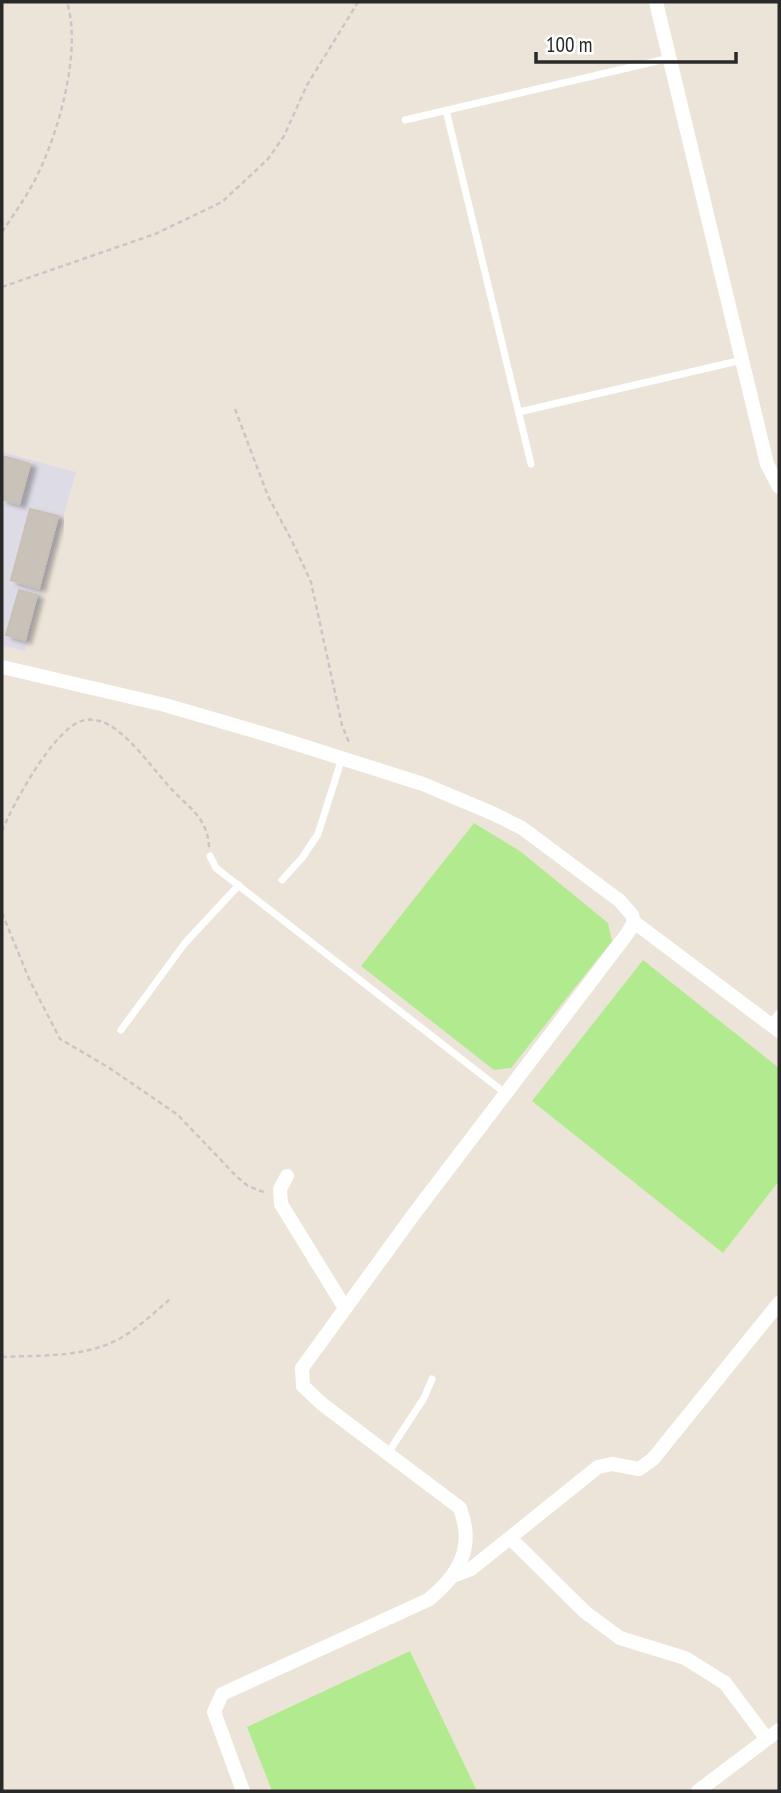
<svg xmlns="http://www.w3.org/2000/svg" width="781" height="1793" font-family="'PT Sans Narrow',sans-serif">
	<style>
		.industrial { fill: #dddbe5 }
		.green { fill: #b2eb8f }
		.building { fill: #c8c2b8; stroke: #c9c0b3; stroke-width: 2; filter: url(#shadow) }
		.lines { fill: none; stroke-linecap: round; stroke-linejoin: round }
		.path { stroke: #c7c7c7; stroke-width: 2.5; stroke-dasharray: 5 3.5; stroke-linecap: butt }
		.service { stroke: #fff; stroke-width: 7 }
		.minor { stroke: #fff; stroke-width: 14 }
	</style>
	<defs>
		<filter id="shadow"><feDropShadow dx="6" dy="3.5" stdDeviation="2" flood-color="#0004"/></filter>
	</defs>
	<rect width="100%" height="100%" fill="#ede4d9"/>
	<!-- industrial -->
	<path class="industrial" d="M2 452 76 472 25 651 2 645Z"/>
	<!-- green -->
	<path class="green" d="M474 823 520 851 608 923 612 941 511 1068 494 1070 361 966Z
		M643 960 779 1068V1181L723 1253 532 1101Z
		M410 1651 477 1791H272L247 1727Z"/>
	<!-- building -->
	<path class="building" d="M2 456 30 464 19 504 2 499Z
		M30 509 58 516 39 588 11 580Z
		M19 590 37 595 25 640 6 635Z"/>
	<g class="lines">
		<!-- path -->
		<path class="path" d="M2 232C14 214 27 196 37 176 59 131 82 51 67 2
			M2 287 155 234 222 202 268 159 284 136 307 85 358 2
			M235 409 268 496 291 539 311 582 342 725 350 745
			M2 831C13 804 52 733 79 722 85 719 93 719 100 721 125 729 149 764 166 783 185 806 208 815 209 848
			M2 913 30 981 60 1039 108 1067 178 1115 237 1177 248 1186 266 1193
			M2 1357C40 1355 84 1358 119 1339 137 1329 154 1313 170 1299"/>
		<!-- service -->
		<path class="service" d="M446 110 531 464
			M405 120 670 58
			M519 412 742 360
			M210 856 216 868 505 1093
			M282 880 302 858 318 834 342 758
			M770 1024 779 1013
			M121 1030 185 943 239 885
			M388 1453 424 1398 432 1379"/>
		<!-- minor -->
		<path class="minor" d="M656 2 767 464 779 487
			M2 667 165 705 278 738 423 784 494 814 522 828 620 901 632 915 634 922 627 934 414 1214 302 1368 303 1386 322 1404 460 1508C475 1548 459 1575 428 1600L222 1694 214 1712 243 1791
			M634 922 779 1031
			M287 1176 280 1189 281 1204 345 1308
			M510 1538 585 1612 620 1638 685 1658 725 1683 767 1739
			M453 1576 471 1569 598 1467 612 1464 639 1469 653 1459 779 1303
			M698 1791 779 1730"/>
	</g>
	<!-- border -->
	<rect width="781" height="1793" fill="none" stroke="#292929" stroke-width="7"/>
	<!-- scale -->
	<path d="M536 52v10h200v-10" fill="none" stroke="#292929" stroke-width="3.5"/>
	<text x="546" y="52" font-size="21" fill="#292929" stroke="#ffffff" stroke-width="5" paint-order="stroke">100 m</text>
</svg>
